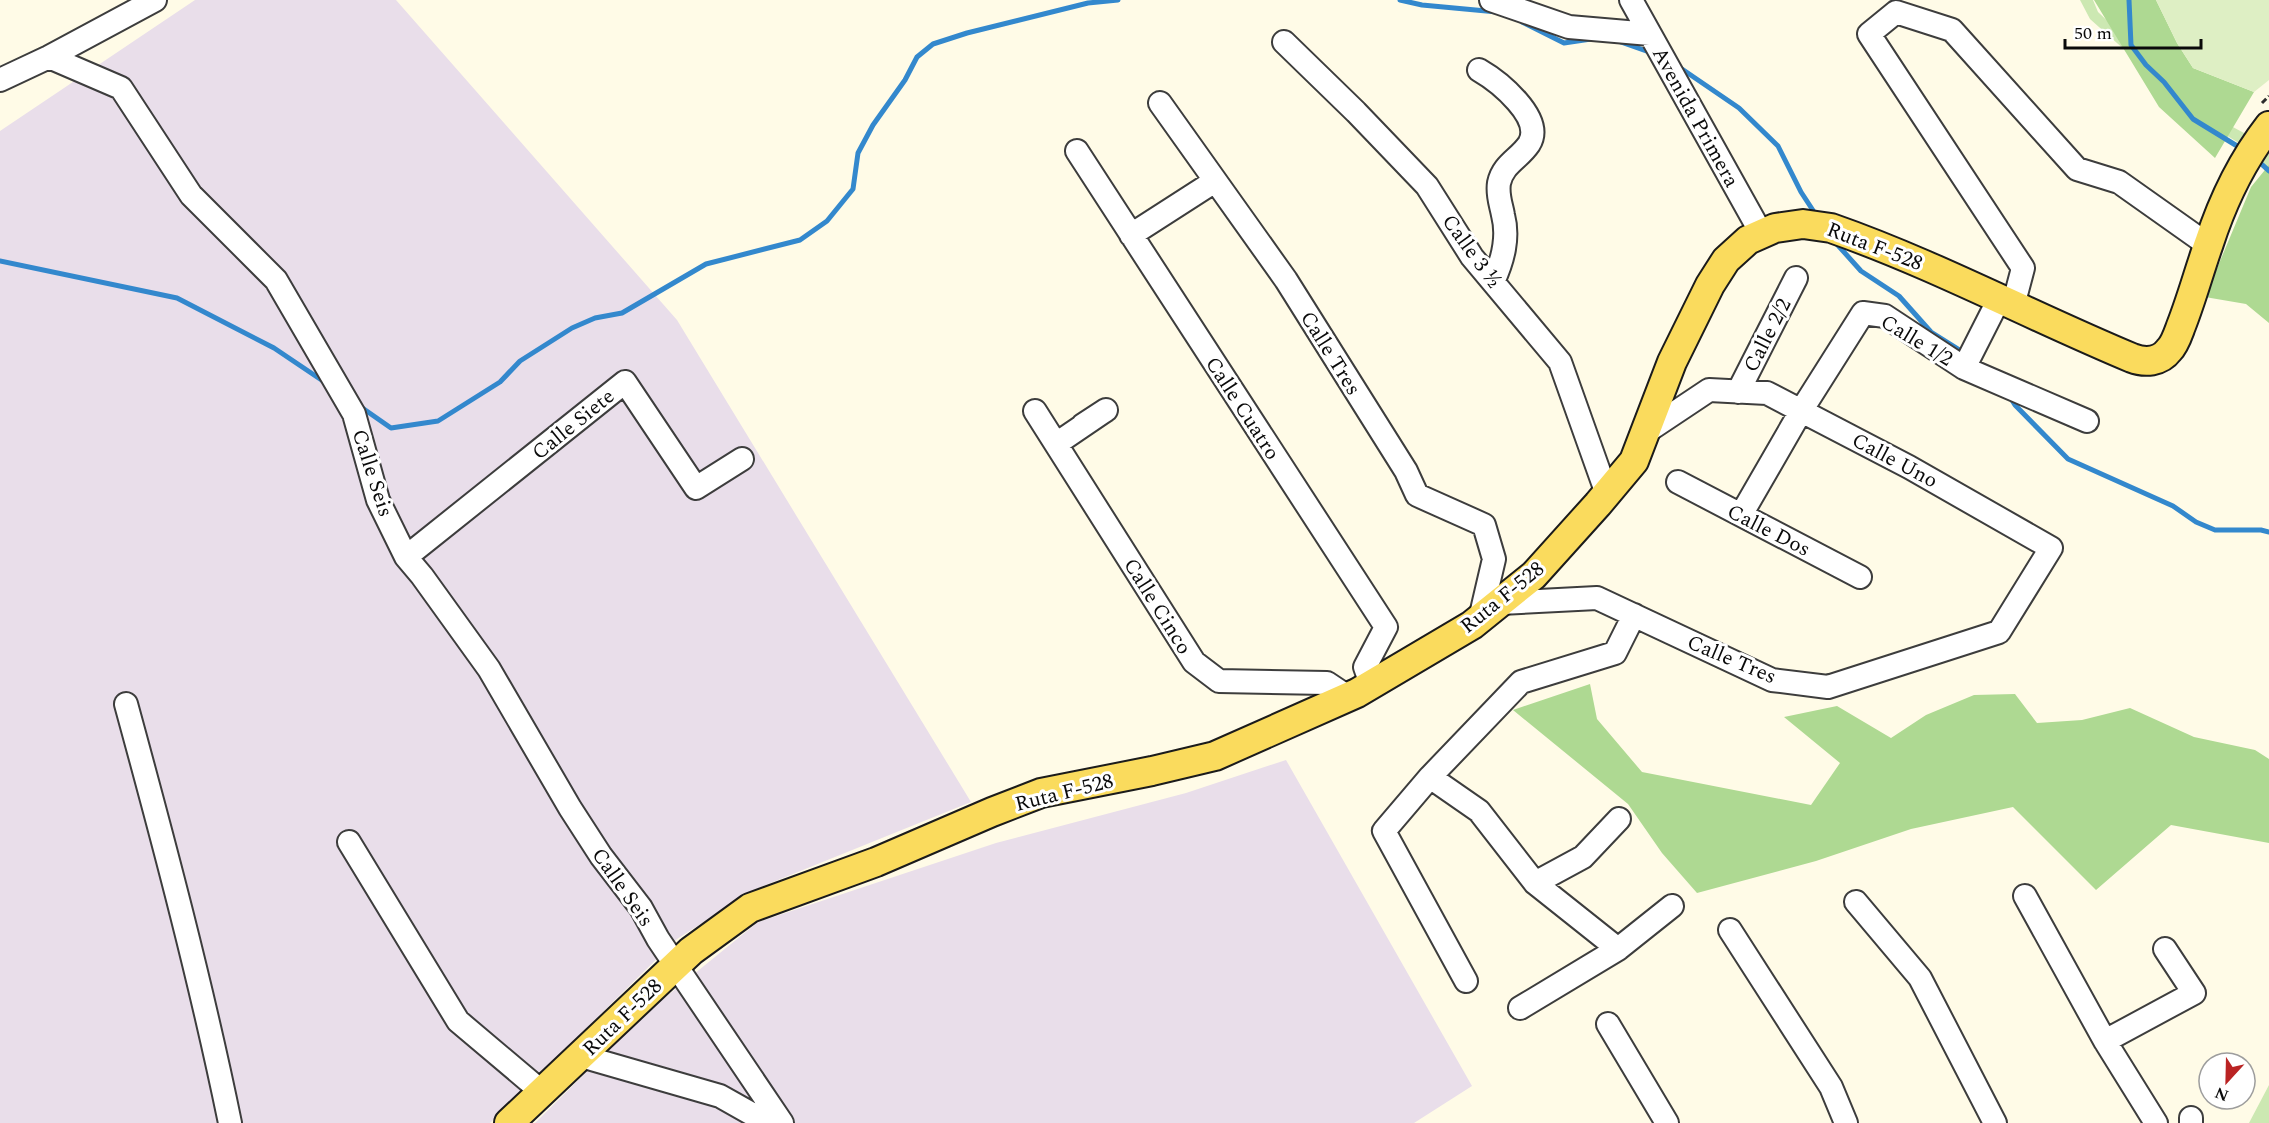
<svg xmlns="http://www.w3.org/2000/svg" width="2269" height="1123" font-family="Spectral,serif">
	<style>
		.industrial { fill: #e9deea }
		.green { fill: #cce8b2 }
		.forest { fill: #aed992 }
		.pitch { fill: #deefc4 }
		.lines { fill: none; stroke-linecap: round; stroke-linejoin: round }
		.stream { stroke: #3388cd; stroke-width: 5 }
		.minor-casing { stroke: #3d3d3d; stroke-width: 26 }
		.major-casing { stroke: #1b1b1b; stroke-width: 32 }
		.path { stroke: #2c2c2c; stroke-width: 3; stroke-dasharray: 6 3; stroke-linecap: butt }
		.minor { stroke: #fff; stroke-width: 22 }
		.major { stroke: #fadb5d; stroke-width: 28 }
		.labels { text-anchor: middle; stroke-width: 6; stroke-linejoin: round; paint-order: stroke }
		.street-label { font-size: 21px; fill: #0a0a0a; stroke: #fff }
	</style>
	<rect width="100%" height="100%" fill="#fffbe7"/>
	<!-- industrial -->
	<path class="industrial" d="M195 0H396L677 320 971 802 756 889 677 939 490 1123H0V131Z
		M1286 760 1472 1086 1414 1123H535L646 1013 758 922 996 843 1186 793Z"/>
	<!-- green -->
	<path class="green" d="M2080 0H2093L2098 12 2135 47 2216 118 2259 141 2269 154V178L2254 152 2209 125 2090 19Z
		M2269 1085V1123H2249Z"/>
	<!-- forest -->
	<path class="forest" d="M2094 0H2156L2177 43 2193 68 2254 92 2215 158 2159 107Z
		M2269 165V323L2246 304 2205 297 2251 187Z
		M1590 684 1597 719 1642 772 1811 805 1840 763 1784 717 1837 706 1891 738 1926 715 1974 695 2015 694 2037 723 2082 720 2130 708 2194 737 2255 750 2269 759V843L2171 825 2096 890 2013 807 1911 829 1816 861 1697 893 1662 853 1628 804 1513 710Z"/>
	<!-- pitch -->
	<path class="pitch" d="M2156 0H2269V80L2254 92 2193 68 2177 43Z"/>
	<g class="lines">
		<!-- stream -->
		<path class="stream" d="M1400 0 1422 5 1497 12
			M2129 0 2131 45 2146 65 2164 82 2193 119 2242 149
			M1522 22 1564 43 1591 39
			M1618 41 1652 53
			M1676 65 1739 108 1778 146 1801 192 1816 215
			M2257 160 2269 171
			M1835 242 1861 271 1899 296 1931 332 1966 354
			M0 261 177 298 274 348 326 383
			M2010 397 2015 405 2068 459 2173 506 2196 522 2215 530H2261L2269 532
			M358 405 391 428 438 421 500 382 520 361 572 328 595 318 622 313 706 264 800 240 827 221 853 189 858 153 873 125 905 80 917 57 933 44 967 33 1088 3 1118 0"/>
		<!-- minor casing -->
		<g class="minor-casing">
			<path id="minor" d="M1491 0 1569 27 1650 34
				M1631 0 1761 233
				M1284 42 1356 112 1427 186 1472 257 1560 362 1607 494
				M49 57 121 88 191 195 276 280 354 414 378 500 406 557 422 576 489 669 570 808 601 856 641 908 658 939 782 1123
				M1479 70C1498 81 1545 118 1529 144 1519 159 1503 164 1499 183 1497 195 1501 204 1503 215 1509 238 1503 260 1493 282
				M0 80 49 57 155 0
				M1160 103 1286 280 1406 471 1417 495 1484 525 1494 559 1480 619
				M1077 151 1386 627 1365 667 1371 684
				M1131 235 1215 181
				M2013 306 2023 268 1869 34 1896 12 1952 30 2077 169 2119 182 2208 245
				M1964 368 1999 299
				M1738 392 1796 278
				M1035 411 1194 662 1219 681 1327 683 1348 697
				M1056 444 1106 410 1083 425
				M1678 482 1860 577
				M1741 515 1801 411 1863 313 1885 316 1964 368 2087 421
				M406 557 625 382 696 488 742 459
				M1501 603 1597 598 1772 680 1828 687 1999 632 2051 548 1909 467 1767 393 1709 390 1646 432
				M1634 615 1615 653 1521 682 1430 777 1479 811 1535 883 1618 949 1672 906
				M126 704C164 843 201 982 230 1123
				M1430 777 1384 831 1466 981
				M349 842 458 1021 542 1092
				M1535 883 1583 857 1619 819
				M2025 896 2105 1041 2156 1123
				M1856 902 1920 978 1995 1123
				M1730 930 1831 1087 1846 1123
				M1520 1008 1618 949
				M1608 1024 1667 1123
				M2105 1041 2194 993 2165 949
				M581 1056 720 1096 768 1123
				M2191 1118V1123"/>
		</g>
		<!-- major casing -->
		<g class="major-casing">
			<path id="major" d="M509 1123 691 951 750 908 876 862 992 812 1041 793 1152 771 1215 756 1357 693 1472 625 1534 575 1598 504 1634 461 1672 362 1710 285 1726 260 1748 240 1775 228 1803 224 1831 228C1934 264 2031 316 2132 358 2145 363 2160 362 2169 350 2175 344 2178 334 2181 326 2192 298 2199 271 2209 243 2223 200 2241 162 2269 126"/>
		</g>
		<!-- path -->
		<path class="path" d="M2262 103 2269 96"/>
		<!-- minor -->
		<use href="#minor" class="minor"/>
		<!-- major -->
		<use href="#major" class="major"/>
	</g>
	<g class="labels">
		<!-- street labels -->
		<g class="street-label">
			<text transform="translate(1696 117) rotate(61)" y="7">Avenida Primera</text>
			<text transform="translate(1875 246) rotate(21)" y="7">Ruta F-528</text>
			<text transform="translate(1472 251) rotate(54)" y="7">Calle 3 ½</text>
			<text transform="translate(1767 335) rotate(-63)" y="7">Calle 2/2</text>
			<text transform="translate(1917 340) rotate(31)" y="7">Calle 1/2</text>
			<text transform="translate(1331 353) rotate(58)" y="7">Calle Tres</text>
			<text transform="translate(1243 408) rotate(57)" y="7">Calle Cuatro</text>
			<text transform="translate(573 424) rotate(-39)" y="7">Calle Siete</text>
			<text transform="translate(1895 460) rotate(28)" y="7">Calle Uno</text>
			<text transform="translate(373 473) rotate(72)" y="7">Calle Seis</text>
			<text transform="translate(1769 530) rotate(27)" y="7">Calle Dos</text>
			<text transform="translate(1502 597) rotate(-39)" y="7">Ruta F-528</text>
			<text transform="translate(1158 606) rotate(58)" y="7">Calle Cinco</text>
			<text transform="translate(1732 659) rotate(23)" y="7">Calle Tres</text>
			<text transform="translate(1064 792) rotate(-14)" y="7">Ruta F-528</text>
			<text transform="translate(623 887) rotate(55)" y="7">Calle Seis</text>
			<text transform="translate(622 1017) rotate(-44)" y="7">Ruta F-528</text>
		</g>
	</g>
	<!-- north arrow -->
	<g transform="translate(2227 1081) rotate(202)"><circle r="28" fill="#ffffff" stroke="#9d9d9d" stroke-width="1.5"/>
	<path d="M0-4.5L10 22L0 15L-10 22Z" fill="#ba2323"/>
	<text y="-9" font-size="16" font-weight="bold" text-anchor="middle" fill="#0a0a0a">N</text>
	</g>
	<!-- scale -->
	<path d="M2065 39v9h136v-9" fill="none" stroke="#0a0a0a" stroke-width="3"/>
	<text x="2074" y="39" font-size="18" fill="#0a0a0a" stroke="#ffffff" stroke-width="4.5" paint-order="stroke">50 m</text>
</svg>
